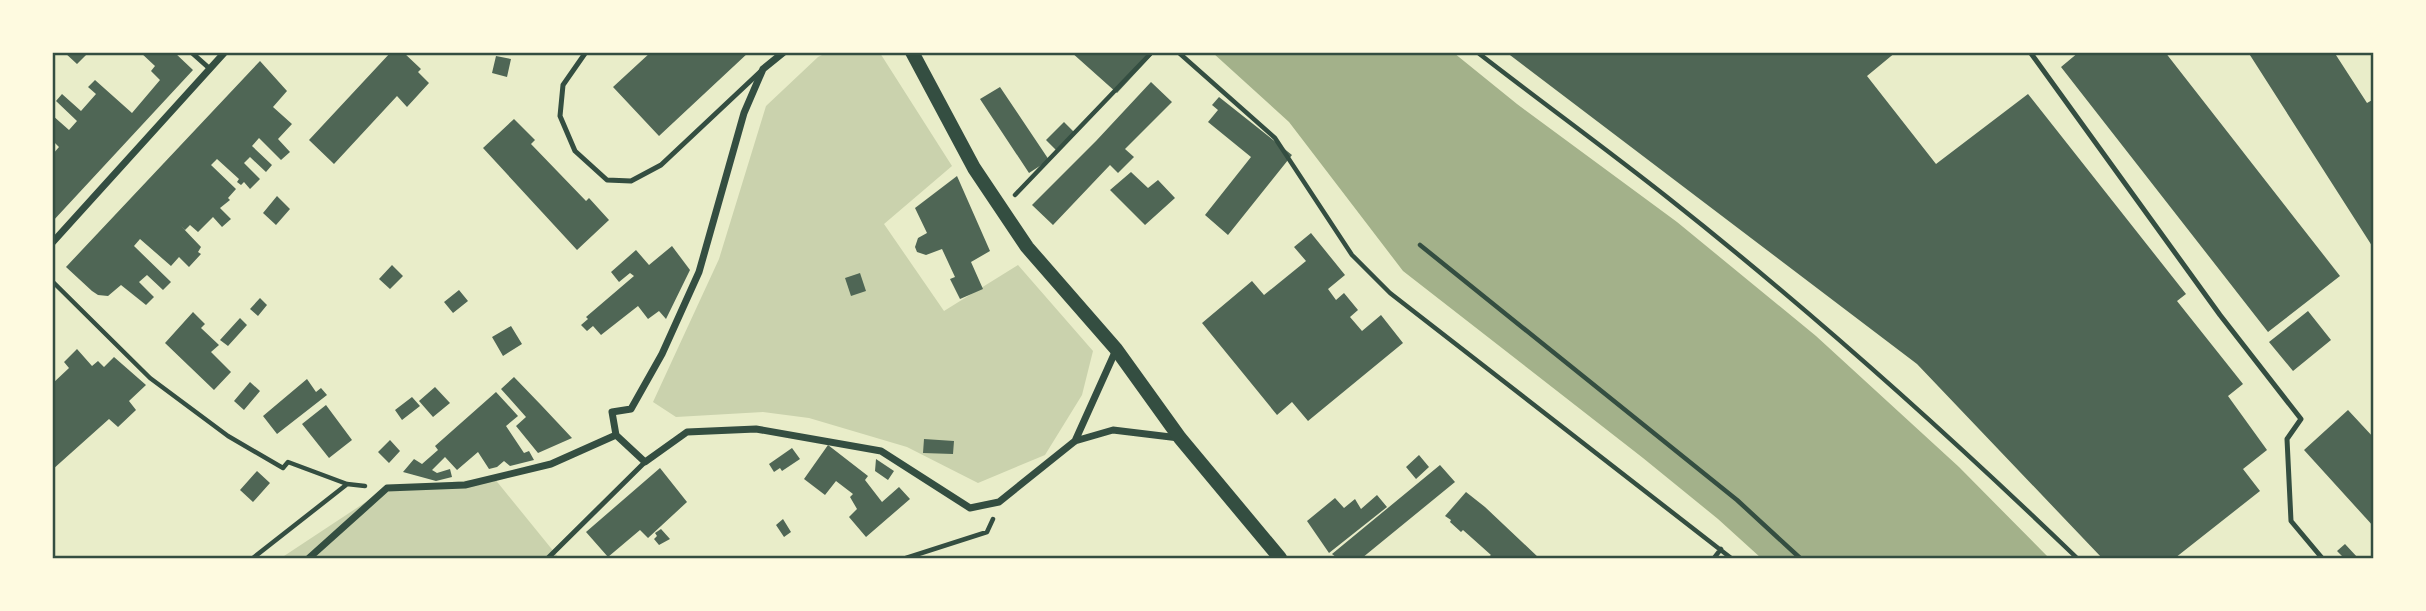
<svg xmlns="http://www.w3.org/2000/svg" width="2426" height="611" font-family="'Roboto Serif',serif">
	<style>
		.green { fill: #cad2ad }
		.water { fill: #a3b18a }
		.building { fill: #4f6655 }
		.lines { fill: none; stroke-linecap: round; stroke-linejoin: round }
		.path { stroke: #344e41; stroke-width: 4.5 }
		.service { stroke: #344e41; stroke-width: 5 }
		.minor { stroke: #344e41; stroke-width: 7 }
		.secondary { stroke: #344e41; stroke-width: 14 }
		.neatline { fill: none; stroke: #344e41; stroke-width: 2.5 }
	</style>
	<rect width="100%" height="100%" fill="#e9edc9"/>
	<!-- green -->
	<path class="green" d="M826 53H880L952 166 884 224 944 311 1018 265 1093 351 1082 395 1045 455 978 483 907 447 809 418 763 412 676 417 653 402 719 259 766 106 818 57Z
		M494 478 559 558H281L387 488Z"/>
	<!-- water -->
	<path class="water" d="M1213 53H1454L1517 104 1677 222 1816 336 1959 467 2049 558H1761L1718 519 1643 458 1403 271 1289 122Z"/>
	<!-- building -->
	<path class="building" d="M64 52H89L77 64Z
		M140 52H174L193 70 52 222V155L59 147 52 140V115L69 130 77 121 56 101 62 94 81 111 96 94 88 87 95 80 132 113 160 80 151 71 155 66Z
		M391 52H403L421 69 418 72 429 83 407 107 397 96 334 164 309 140Z
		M651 52H749L659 136 613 87Z
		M1071 52H1155L1117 93Z
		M1506 52H1896L1867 76 1936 164 2028 94 2186 294 2177 301 2243 384 2228 396 2267 450 2243 469 2260 491 2175 558H2102L1917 364Z
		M2079 52H2165L2340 276 2268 332 2061 67Z
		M2248 52H2334L2367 103 2374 99V249Z
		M496 56 511 59 507 77 492 73Z
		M260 61 287 91 273 107 292 124 278 139 290 152 281 160 259 138 252 146 272 165 266 172 250 157 244 163 260 179 250 189 244 182 241 185 237 182 239 179 217 159 211 165 236 189 228 198 230 200 220 208 231 219 222 227 213 217 198 232 190 225 185 230 181 226 201 247 198 252 201 254 189 267 179 257 171 266 140 239 134 246 171 282 163 290 147 275 139 282 154 297 146 305 121 285 108 296 98 295 92 291 66 267Z
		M1151 82 1172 102 1125 149 1134 157 1118 173 1110 165 1053 225 1032 205 1096 141Z
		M1000 87 1049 160 1029 173 980 99Z
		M1219 97 1292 155 1228 235 1205 215 1251 157 1208 122 1218 110 1212 105Z
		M514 119 535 140 531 144 586 201 589 198 609 220 577 250 483 148Z
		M1064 122 1075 133 1057 151 1046 140Z
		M1131 172 1148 188 1158 180 1175 198 1145 225 1110 190Z
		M957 176 990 251 971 262 983 289 960 299 950 279 955 277 942 249 926 255 917 252 915 247 918 238 927 233 915 208Z
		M277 196 290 209 276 225 263 213Z
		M1311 233 1345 275 1328 289 1336 300 1344 293 1358 310 1350 317 1362 331 1381 315 1403 343 1308 421 1292 402 1277 415 1202 323 1252 281 1264 295 1306 261 1294 247Z
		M672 246 690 270 666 319 659 311 648 319 638 306 601 335 593 326 587 331 581 325 588 319 586 317 634 276 630 273 619 282 611 272 636 250 649 265Z
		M392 265 403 276 390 289 379 279Z
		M860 273 866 291 851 296 845 278Z
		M459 290 468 301 453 313 444 302Z
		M260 298 267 305 258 316 250 309Z
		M2308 311 2331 340 2293 371 2269 342Z
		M193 312 205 324 201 328 219 345 211 352 231 372 214 390 165 343Z
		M240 318 247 325 228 346 220 340Z
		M511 326 522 344 503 356 492 337Z
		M77 349 92 366 98 361 104 367 114 357 146 385 129 401 136 410 118 427 109 419 52 470V384L69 368 64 362Z
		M514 377 541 405 572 438 538 453 516 426 526 417 501 389Z
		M307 379 316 392 321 388 327 395 277 434 263 416Z
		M250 382 260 391 244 410 234 401Z
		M435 387 450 403 433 417 419 401Z
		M496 392 518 416 506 426 524 453 529 451 534 460 510 466 504 461 497 467 489 469 478 452 457 470 445 457 432 470 437 473 450 469 452 477 436 481 403 472 414 459 422 464 438 450 435 446Z
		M412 397 420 406 402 420 395 410Z
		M326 405 352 440 329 458 302 424Z
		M2348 410 2374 438V527L2304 450Z
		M924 439 954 441 953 454 923 453Z
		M390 440 400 451 389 463 378 452Z
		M828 445 868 476 865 480 882 502 899 487 910 499 866 537 849 517 857 509 850 497 853 494 836 481 825 495 804 479Z
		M792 448 800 459 782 471 780 468 774 472 769 464Z
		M1419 455 1429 467 1416 479 1406 467Z
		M876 459 894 471 888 480 875 471Z
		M1440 465 1455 482 1362 558H1337L1332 554Z
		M660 468 687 502 648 538 640 530 608 557 586 532Z
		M257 471 270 483 253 502 240 490Z
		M1466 492 1485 507 1539 558H1487L1491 555 1463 530 1461 532 1450 522 1451 520 1445 516Z
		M1377 495 1387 507 1329 553 1307 521 1335 498 1344 508 1355 499 1361 509Z
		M783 519 791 532 784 537 776 525Z
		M661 529 670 539 659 545 654 539 657 536 655 533Z
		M2345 544 2358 558H2344L2337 551Z"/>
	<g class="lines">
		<!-- path -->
		<path class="path" d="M1178 52 1275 138 1352 255 1390 293 1731 558
			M1477 52C1540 101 1605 148 1667 197 1810 310 1946 432 2077 558
			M1015 195 1152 52
			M1420 245 1737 500 1800 558
			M52 281 150 378 228 436 283 468 288 462 347 484 365 486
			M253 558 346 485
			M906 558 987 532 993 519
			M1714 558 1721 549"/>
		<!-- service -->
		<path class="service" d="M191 52 209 68
			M586 52 563 85 560 116 575 151 607 180 631 181 661 165 760 72
			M2030 52 2220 315 2301 419 2287 439 2291 521 2322 558
			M548 558 645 462"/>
		<!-- minor -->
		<path class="minor" d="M52 243 225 52
			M616 435 612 412 631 409 662 354 699 272 744 113 763 69 784 52
			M1075 441 1116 350
			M309 558 387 488 465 485 551 464 616 435 645 462 687 432 756 429 881 451 970 508 999 502 1075 441 1113 430 1179 438"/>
		<!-- secondary -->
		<path class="secondary" d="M912 52 974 168 1027 247 1116 349 1180 438 1280 558"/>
	</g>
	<!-- border -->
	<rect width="2426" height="611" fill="none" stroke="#fefae0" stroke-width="108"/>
	<rect x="54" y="54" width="2318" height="503" class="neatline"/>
</svg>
